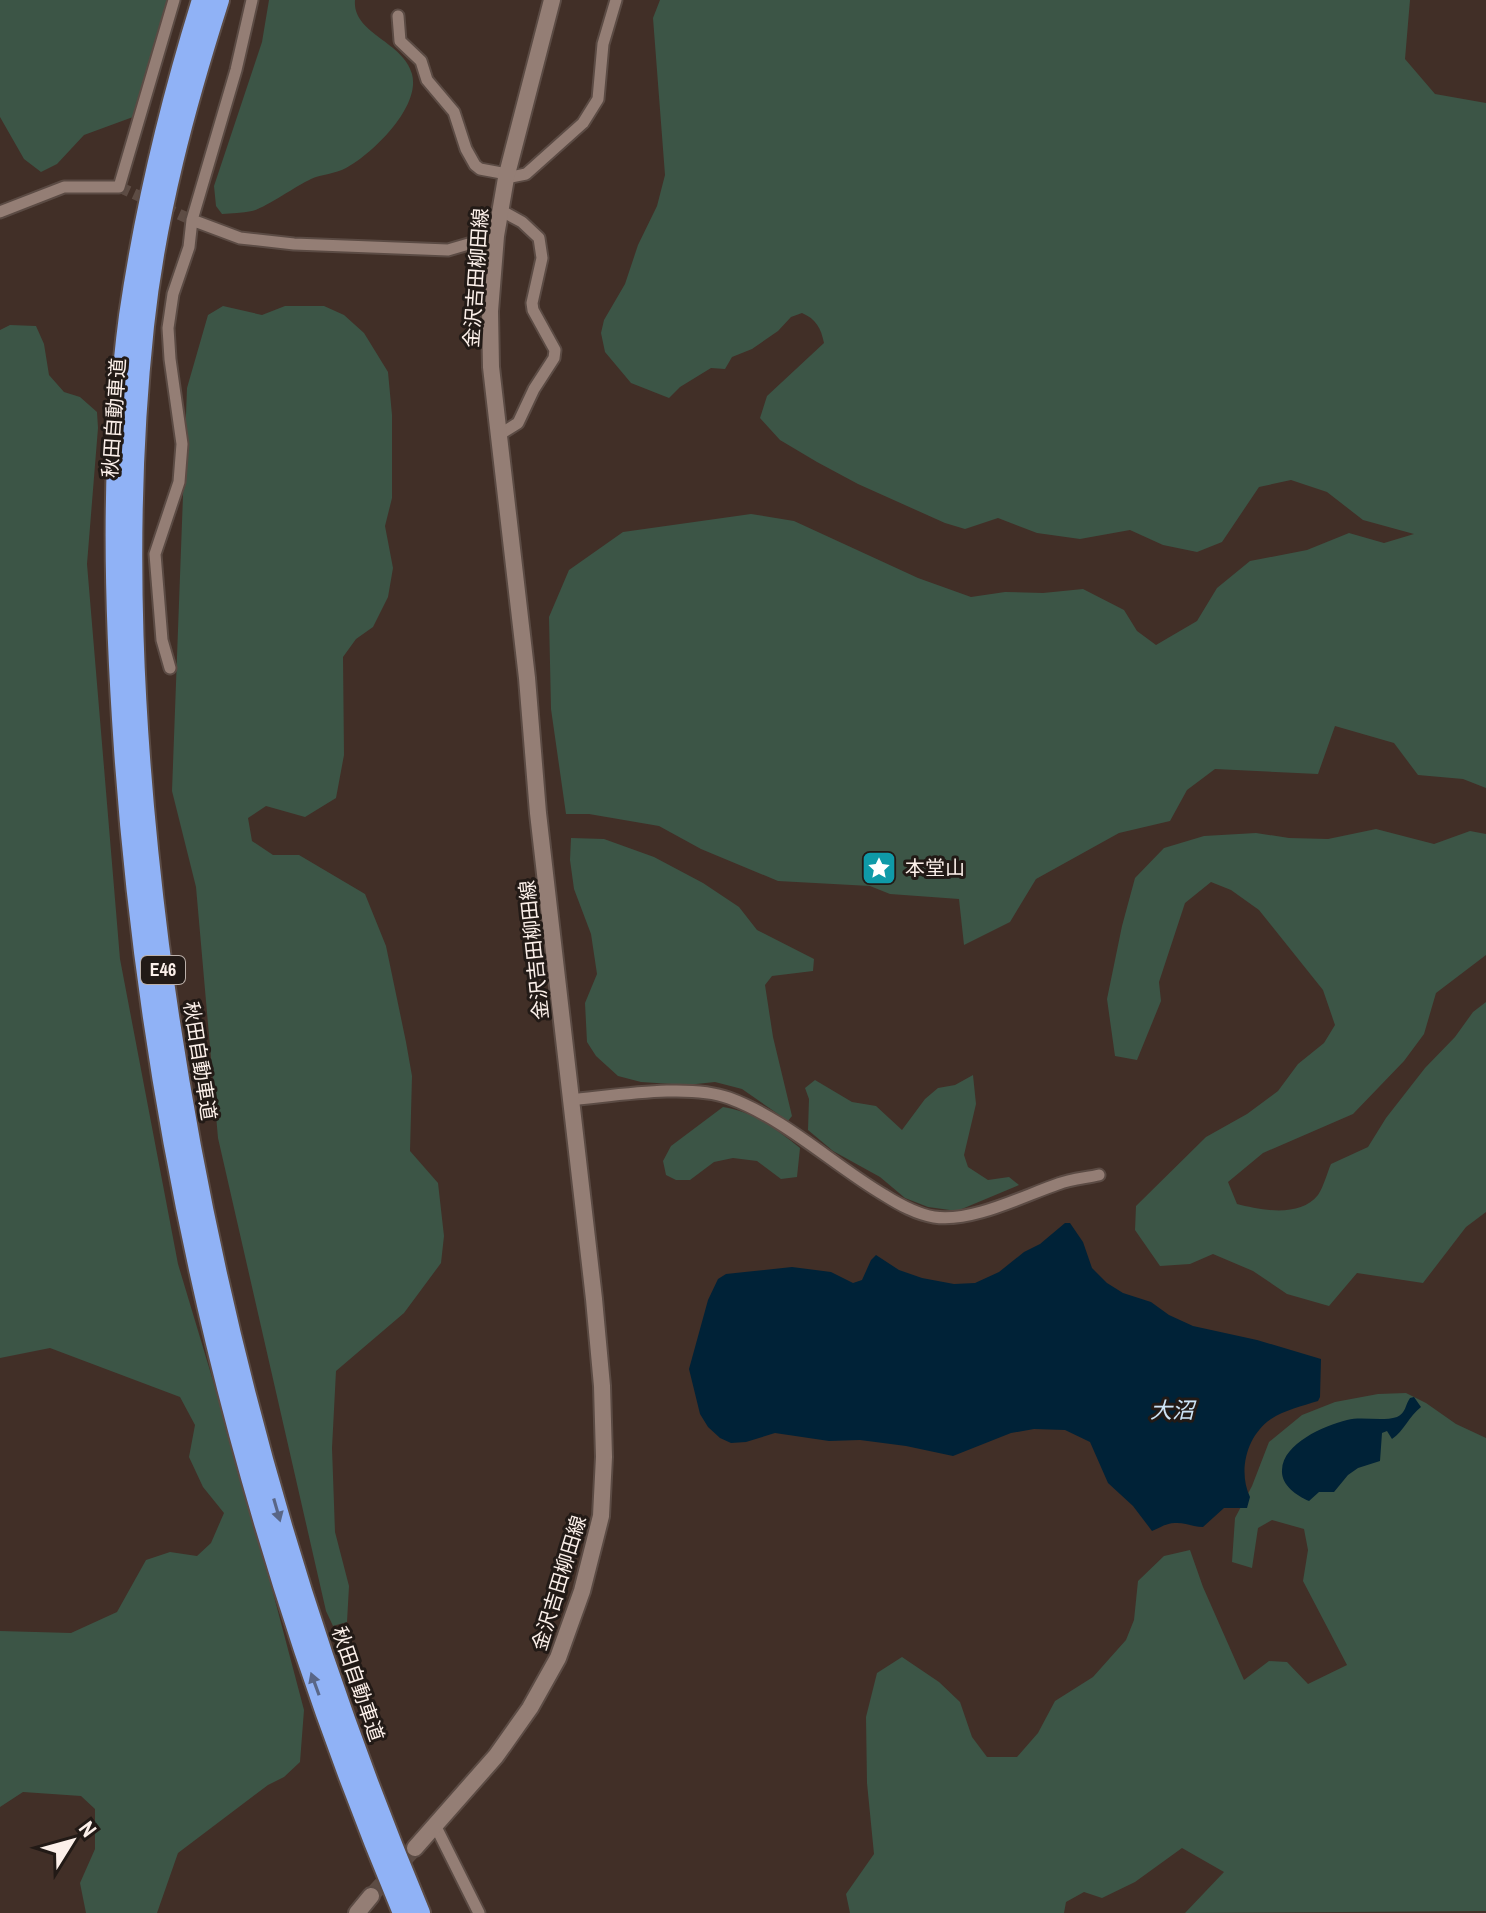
<svg xmlns="http://www.w3.org/2000/svg" width="1486" height="1913" font-family="'Archivo Narrow','Noto Sans JP',sans-serif">
	<style>
		.green { fill: #3c5546 }
		.water { fill: #002237 }
		.lines { fill: none; stroke-linecap: round; stroke-linejoin: round }
		.minor-tunnel { stroke: #5d4c44; stroke-width: 11; stroke-dasharray: 11 5.5; stroke-linecap: butt }
		.secondary-tunnel { stroke: #5d4c44; stroke-width: 16; stroke-dasharray: 16 8; stroke-linecap: butt }
		.minor-casing { stroke: #5b4b44; stroke-width: 15 }
		.secondary-casing { stroke: #5b4b44; stroke-width: 20 }
		.motorway-casing { stroke: #5b4b44; stroke-width: 24 }
		.minor { stroke: #947e75; stroke-width: 11 }
		.secondary { stroke: #947e75; stroke-width: 16 }
		.motorway { stroke: #90b2f6; stroke-width: 20 }
		.oneway { fill: #596686 }
		.labels { text-anchor: middle; stroke-width: 6; stroke-linejoin: round; paint-order: stroke }
		.shield { fill: #221a16; stroke: #bbb0aa; stroke-width: 2 }
		.shield-label { font-size: 18px; font-weight: bold; fill: #fcf0ea }
		.street-label { font-size: 20px; fill: #fcf0ea; stroke: #221a16 }
		.poi-label { font-size: 20px; fill: #fcf0ea; stroke: #221a16; text-anchor: start }
		.water-label { font-size: 22px; font-style: italic; fill: #cde4f6; stroke: #221a16 }
	</style>
	<rect width="100%" height="100%" fill="#412f27"/>
	<!-- green -->
	<path class="green" d="M0 0H168L133 117 84 135 57 164 41 172 24 159 0 117Z
		M269 0H355C352 34 403 41 412 74 421 107 372 154 346 168 335 174 322 174 311 179 296 186 265 208 252 211 242 213 232 213 222 214L216 206 214 186 262 42Z
		M660 0H1410L1405 59 1435 94 1486 103V788L1463 779 1418 775 1394 743 1335 726 1318 774 1215 769 1187 790 1170 821 1119 833 1036 879 1010 922 964 945 959 899 890 894 870 886 778 881 701 849 659 826 589 814H566L551 709 549 617 569 570 623 532 751 514 794 521 918 578 971 597 1005 592 1043 593 1083 589 1124 610 1137 631 1156 645 1197 621 1217 588 1250 561 1307 550 1349 533 1384 543 1414 534 1363 520 1327 492 1291 480 1259 487 1222 542 1197 552 1163 545 1130 530 1080 539 1037 533 998 518 965 529 945 523 858 484 817 462 780 440 760 418 767 396 824 343C821 328 816 319 802 313L791 317 778 331 752 349 732 357 725 369 711 368 680 387 669 398 631 383 605 352 601 333 604 320 625 284 638 245 657 206 665 175 653 18Z
		M223 306 262 315 285 306H324L344 315 364 333 388 372 392 415V498L385 526 393 568 388 597 373 627 356 639 343 657 344 755 336 798 305 817 266 806 248 818 252 841 273 855H299L365 894 386 946 406 1042 412 1076 410 1151 438 1183 444 1236 441 1263 404 1313 336 1371 332 1448 335 1532 349 1586 347 1622 333 1626 326 1611 218 1138 196 887 172 791 187 388 208 315Z
		M10 325 36 326 44 344 49 375 64 392 80 397 97 412 98 428 87 564 120 959 178 1264 247 1494 304 1710 300 1762 284 1777 268 1785 178 1853 157 1913H86L80 1883 95 1849V1809L81 1796 23 1792 0 1807V1631L71 1633 117 1612 146 1560 170 1552 197 1556 211 1543 224 1513 203 1487 189 1457 195 1425 180 1397 50 1348 0 1358V330Z
		M1376 829 1434 844 1470 831 1486 834V955L1436 993 1424 1034 1404 1061 1353 1114 1263 1153 1228 1182 1237 1204C1261 1210 1300 1218 1318 1195 1324 1186 1327 1173 1331 1164L1368 1147 1386 1118 1425 1068 1455 1037 1473 1012 1486 1002V1212L1466 1227 1423 1283 1357 1273 1329 1306 1287 1294 1253 1271 1213 1254 1190 1264 1160 1266 1135 1230 1136 1206 1206 1137 1247 1114 1278 1091 1298 1064 1324 1043 1335 1025 1323 990 1259 910 1231 890 1211 882 1185 903 1159 982 1161 1001 1137 1060 1115 1056 1107 999 1122 926 1135 878 1164 848 1204 836 1256 833 1289 838 1328 839Z
		M571 838 604 839 654 857 703 883 739 907 757 930 814 959 813 971 772 976 765 985 773 1037 792 1116 788 1121 742 1089 715 1082 687 1085 641 1082 618 1076 596 1056 587 1042 585 1003 597 974 591 934 574 889 570 860Z
		M973 1075 976 1104 964 1155 968 1167 988 1180 1009 1177 1019 1185 957 1211 928 1207 905 1198 880 1177 833 1151 808 1130 809 1099 805 1088 815 1080 852 1102 876 1106 902 1130 925 1099 938 1088 955 1085Z
		M723 1107C752 1111 777 1129 800 1148L797 1177 781 1179 757 1161 733 1158 714 1162 690 1180H676L666 1175 663 1161 671 1146Z
		M1406 1393 1426 1403 1456 1424 1486 1438V1911L1185 1913 1224 1872 1182 1848 1135 1882 1102 1898 1084 1892 1066 1902 1064 1913H850L846 1894 874 1854 867 1783 866 1717 877 1673 902 1657 939 1682 960 1702 972 1737 987 1757H1017L1038 1733 1055 1701 1093 1677 1126 1640 1134 1620 1138 1581 1164 1556 1190 1550 1203 1587 1244 1680 1269 1661 1287 1662 1308 1684 1347 1665 1303 1581 1308 1550 1304 1529 1272 1520 1258 1528 1252 1568 1232 1562 1235 1518 1252 1486 1269 1442 1302 1415 1335 1402 1378 1394Z"/>
	<!-- water -->
	<path class="water" d="M1065 1223H1070L1083 1242 1092 1268 1107 1283 1123 1293 1151 1302 1169 1315 1193 1326 1257 1340 1321 1359 1320 1397 1318 1401C1302 1406 1285 1410 1271 1419 1246 1436 1238 1472 1250 1497L1247 1508H1224L1203 1527C1194 1527 1186 1523 1177 1523 1167 1522 1160 1528 1152 1531L1133 1506 1108 1483 1090 1442 1065 1430 1034 1429 1011 1433 953 1456 906 1446 860 1440 829 1441 775 1433 746 1442 731 1443 720 1438 708 1427 700 1414 689 1369 708 1300 718 1279 726 1274 792 1267 831 1272 853 1283 862 1280 871 1260 876 1255 899 1270 922 1278 954 1284 975 1283 999 1272 1024 1252 1040 1244Z
		M1414 1397 1421 1407C1409 1416 1404 1431 1392 1439L1387 1431 1382 1433 1380 1461 1358 1468 1348 1475 1334 1492H1319L1309 1501C1296 1495 1281 1485 1282 1470 1283 1443 1324 1426 1347 1420 1363 1416 1381 1422 1397 1417 1406 1413 1405 1405 1410 1398Z"/>
	<g class="lines">
		<!-- minor-tunnel -->
		<path class="minor-tunnel" d="M119 187 192 220"/>
		<!-- secondary-tunnel -->
		<path class="secondary-tunnel" d="M371 1896 415 1848"/>
		<!-- minor casing -->
		<g class="minor-casing">
			<path id="minor" d="M398 16 400 41 421 61 427 80 454 112 466 149 475 165 480 169 507 174
				M506 178 526 174 583 123 598 99 603 44 616 0
				M0 212 64 187H119L174 0
				M192 220 240 238 294 244 448 250 496 236
				M499 435 518 423 534 389 554 358 555 350 533 310 532 303 542 258 539 238 522 222 500 210
				M170 668 162 640 155 554 179 482 182 444 170 359 168 328 173 294 189 247 192 220 236 70 252 0
				M570 1100C614 1096 688 1083 729 1098 786 1119 833 1165 884 1195 900 1205 916 1214 934 1217 971 1223 1023 1196 1058 1184 1071 1179 1086 1178 1099 1175
				M435 1825 479 1913"/>
		</g>
		<!-- secondary casing -->
		<g class="secondary-casing">
			<path id="secondary" d="M415 1848 496 1756 530 1708 558 1658 582 1591 601 1516 604 1457 602 1386 594 1299 538 813 527 678 491 367 490 311 496 236 506 178 552 0
				M357 1913 371 1896"/>
		</g>
		<!-- motorway casing -->
		<g class="motorway-casing">
			<path id="motorway" d="M202 0C169 106 145 206 129 316 110 459 114 606 124 749 152 1150 248 1543 403 1913
				M219 0C185 107 156 214 144 326 122 532 133 740 159 945 203 1279 290 1603 420 1913"/>
		</g>
		<!-- minor -->
		<use href="#minor" class="minor"/>
		<!-- secondary -->
		<use href="#secondary" class="secondary"/>
		<!-- motorway -->
		<use href="#motorway" class="motorway"/>
	</g>
	<!-- one-way arrows -->
	<defs><path id="oneway-solid" d="M-6-.8H1V-3.2L6.5 0L1 3.2V.8H-6Z" transform="scale(2)"/></defs>
	<g class="oneway">
		<use href="#oneway-solid" transform="translate(277 1510) rotate(74)"/>
		<use href="#oneway-solid" transform="translate(315 1684) rotate(-110)"/>
	</g>
	<!-- icons -->
	<defs>
		<g id="sight-square" transform="scale(1.8)"><rect x="-9" y="-9" width="18" height="18" rx="4" fill="#0f9aa8" stroke="#221a16"/><path d="M0-6L1.8-2.2L6-1.7L2.9 1.2L3.7 5.4L0 3.3L-3.7 5.4L-2.9 1.2L-6-1.7L-1.8-2.2Z" fill="#fff"/></g>
	</defs>
	<g fill-rule="evenodd">
		<use href="#sight-square" x="879" y="868"/>
	</g>
	<g class="labels">
		<!-- shield labels -->
		<rect class="shield" x="141" y="956" width="44" height="28" rx="6"/>
		<g class="shield-label">
			<text x="163" y="976">E46</text>
		</g>
		<!-- street labels -->
		<g class="street-label">
			<text transform="translate(476 278) rotate(-86)" y="7">金沢吉田柳田線</text>
			<text transform="translate(114 418) rotate(-86)" y="7">秋田自動車道</text>
			<text transform="translate(534 950) rotate(-96)" y="7">金沢吉田柳田線</text>
			<text transform="translate(200 1061) rotate(81)" y="7">秋田自動車道</text>
			<text transform="translate(559 1583) rotate(-73)" y="7">金沢吉田柳田線</text>
			<text transform="translate(358 1684) rotate(71)" y="7">秋田自動車道</text>
		</g>
		<!-- poi labels -->
		<g class="poi-label">
			<text x="905" y="875">本堂山</text>
		</g>
		<!-- water labels -->
		<g class="water-label">
			<text x="1172" y="1418">大沼</text>
		</g>
	</g>
	<!-- north arrow -->
	<g transform="translate(72 1841) rotate(53)" stroke="#221a16" stroke-width="6" paint-order="stroke">
	<path d="M0-6L14 30L0 20L-14 30Z" fill="#fcf0ea"/>
	<text y="-12" font-size="22" font-weight="bold" text-anchor="middle" fill="#fcf0ea">N</text>
	</g>
</svg>
